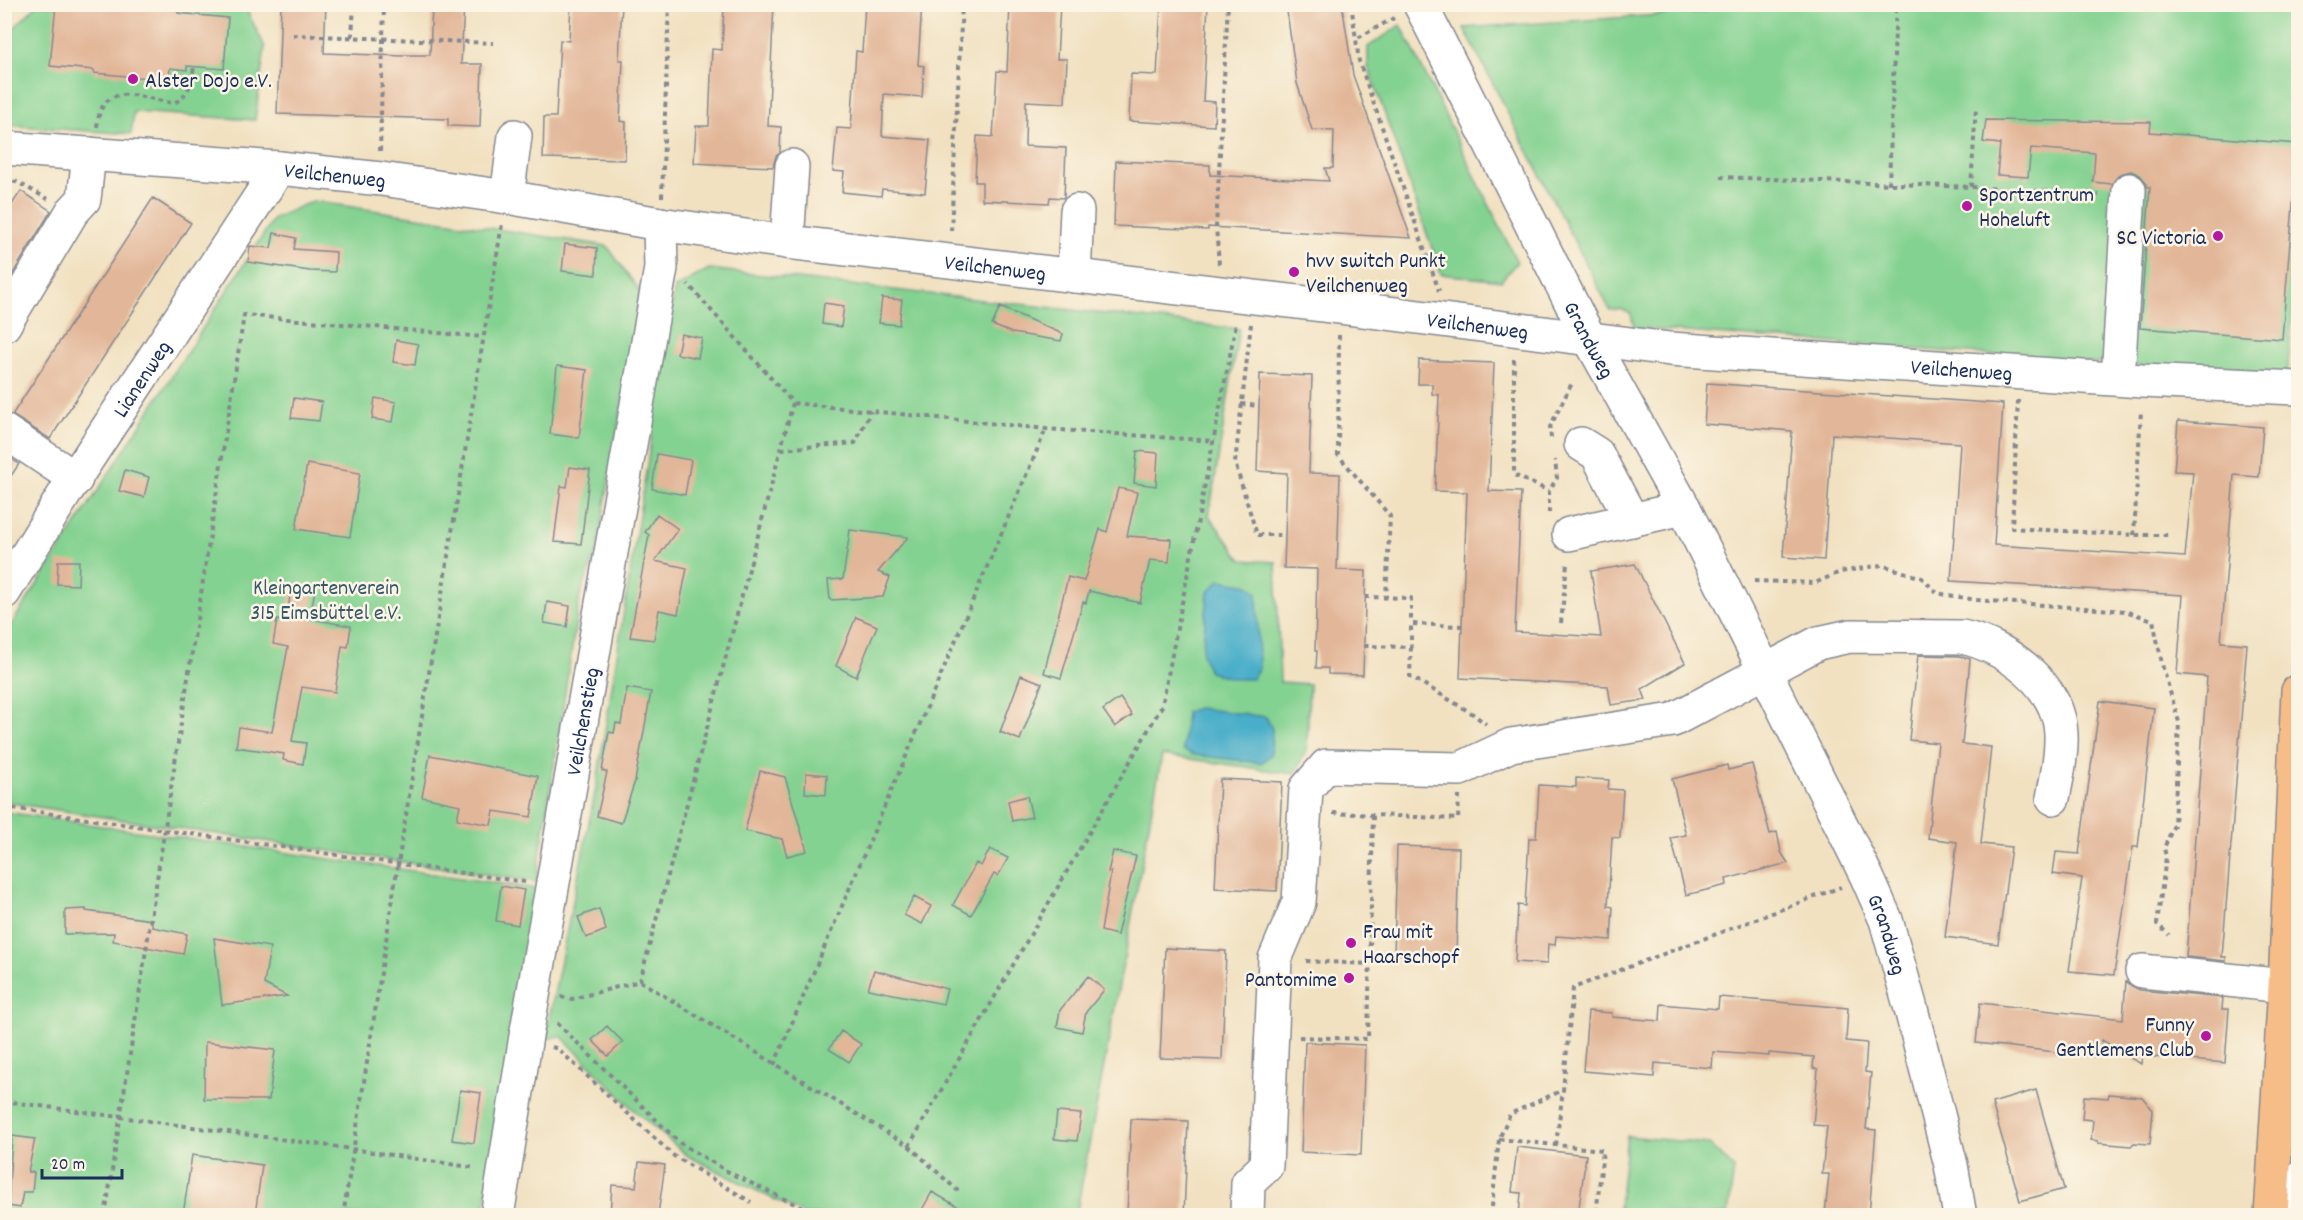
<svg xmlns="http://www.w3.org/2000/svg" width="2303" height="1220" font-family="Dekko,sans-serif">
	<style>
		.green { fill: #84d291; stroke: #508078; stroke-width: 1.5 }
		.water { fill: #4aaec9; stroke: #326e94; stroke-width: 1.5 }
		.building { fill: #e2b698 }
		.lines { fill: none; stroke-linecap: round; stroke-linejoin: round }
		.minor-casing { stroke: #868890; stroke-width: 36 }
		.major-casing { stroke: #868890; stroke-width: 36 }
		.path { stroke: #868890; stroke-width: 4; stroke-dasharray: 4.5 4.5; stroke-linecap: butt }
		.minor { stroke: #fff; stroke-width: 33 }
		.major { stroke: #f7bd88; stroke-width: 33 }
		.poi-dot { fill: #b5179e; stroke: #fcf5e5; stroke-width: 2 }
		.labels { text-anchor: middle; stroke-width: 5; stroke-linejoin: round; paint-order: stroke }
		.poi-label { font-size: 22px; fill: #1b2f5e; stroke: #fcf5e5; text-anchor: start }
		.street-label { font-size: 22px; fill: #1b2f5e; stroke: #fcf5e5 }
		.park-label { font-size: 22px; fill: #35586b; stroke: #fcf5e5 }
	</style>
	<rect width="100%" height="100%" fill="#fcf5e5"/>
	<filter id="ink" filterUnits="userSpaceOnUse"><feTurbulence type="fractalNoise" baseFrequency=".0167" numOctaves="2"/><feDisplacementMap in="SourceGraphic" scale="12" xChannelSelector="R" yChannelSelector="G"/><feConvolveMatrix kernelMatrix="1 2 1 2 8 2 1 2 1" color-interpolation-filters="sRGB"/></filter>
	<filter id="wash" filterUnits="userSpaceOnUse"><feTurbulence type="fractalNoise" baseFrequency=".008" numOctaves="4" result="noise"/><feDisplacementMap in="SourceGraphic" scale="24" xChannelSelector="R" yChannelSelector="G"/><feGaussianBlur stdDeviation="1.35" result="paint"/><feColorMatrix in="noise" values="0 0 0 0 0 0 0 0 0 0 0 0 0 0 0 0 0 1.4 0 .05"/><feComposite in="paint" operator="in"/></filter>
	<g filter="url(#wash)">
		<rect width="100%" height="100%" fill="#f1e1c1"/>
		<!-- green -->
		<path class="green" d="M1705 4 2298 5V244L2287 377 1634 328 1631 314 1622 309 1610 310 1464 28 1705 12Z
			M37 5H244L265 47 255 120 134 112 131 134 5 125V42L9 33Z
			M1401 25 1517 262 1501 281 1441 274 1368 66V47Z
			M313 201 607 246 641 293 597 551 580 595 536 882 5 802 4 636 274 218Z
			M709 269 1239 329 1209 516 1242 560 1276 562 1280 682 1309 684 1307 750 1294 774 1162 755 1076 1215H805L688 1156 635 1111 561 1036 545 1039 596 788 675 288Z
			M5 812 545 890 483 1215 5 1216Z
			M1627 1136 1708 1144 1734 1168 1728 1215H1618Z"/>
		<!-- water -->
		<path class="water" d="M1220 580 1249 585 1257 593 1259 667 1252 679H1237L1209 672 1202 654 1208 592Z
			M1198 708 1266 717 1272 729 1271 755 1261 763 1194 755 1183 750 1186 712Z"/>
		<g id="blocks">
			<!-- building -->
			<path class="building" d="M56 4 116 9V5L178 10V13L228 18 224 69 187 66V70L170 68 169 80 94 73V70L50 66Z
				M281 4H326L324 53 403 56V55H430L432 4H464L461 64H482L480 127 448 126V119L277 114Z
				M571 4H622L619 60H623L620 121 626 122 625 160 543 158 544 117H556L560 40 569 41Z
				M724 4H774L768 126 781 127 780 153 776 156 773 167 694 163 696 126H709L712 49 722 50Z
				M865 4H922L918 65 924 66 922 97 884 94 882 136 930 140 925 193 882 189 881 196 842 192 844 172 833 171 837 128 851 129 856 51 862 52Z
				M1010 4H1060L1057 59H1067L1065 103 1026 101 1025 146 1066 148 1064 198 1050 197 1049 203 982 200V182H975L977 136 993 137 997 71 1007 72Z
				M1161 4H1208L1203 101 1215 102 1214 126 1129 121 1131 74 1157 75Z
				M1286 4H1342L1353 75 1411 238 1208 227V230L1114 226 1116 161 1210 165V175L1329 181 1325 168H1333L1334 131 1312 130 1297 83Z
				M1986 120 2151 122 2150 132 2298 144 2282 339 2140 328 2150 187H2147L2145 181 2140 175 2131 171 2120 174 2112 184 2093 182 2095 153 2031 148 2028 177 1997 175 2000 144 1983 142Z
				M21 191 51 211 4 288V216Z
				M153 198 191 223 50 439 12 415Z
				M274 233 296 238 294 249 336 252 335 272 310 271 248 262 250 246 271 248Z
				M565 244 597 248 596 275 562 271Z
				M882 298 902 300 899 325 879 323Z
				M824 303 844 306 841 327 822 324Z
				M1000 307 1063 334 1061 341 1012 333 992 325Z
				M681 334 702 338 698 358 677 354Z
				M396 340 418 344 415 365 393 362Z
				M1419 360 1494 363 1489 491 1521 492 1515 632 1601 637 1591 571 1635 564 1685 663 1642 689 1646 700 1611 705 1608 686 1460 678 1467 492 1435 491 1439 395 1432 394V384H1418Z
				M557 366 587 370 579 438 550 434Z
				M1260 374 1312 376 1309 473 1340 474 1337 570 1366 571 1363 675 1328 674V668H1316L1317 651H1315L1317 569 1284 568 1287 473 1257 471Z
				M1707 383 2003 404 1994 545 2185 557 2193 472 2174 471 2178 421 2263 427 2259 477 2234 475 2221 642 2247 644 2222 957H2226V961L2186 957 2207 677 2177 674 2183 595 1951 581 1960 443 1832 434 1824 560 1783 557 1792 431 1704 424Z
				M294 398 322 402 319 421 291 418Z
				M375 398 396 402 393 422 372 419Z
				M1137 451 1158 453 1156 486 1134 483Z
				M4 454 19 464 4 486Z
				M657 454 691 460 685 495 652 489Z
				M307 464 360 473 350 537 296 529Z
				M570 467 590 470 581 544 554 542 561 486 567 487Z
				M125 470 149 477 144 497 119 491Z
				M1118 488 1137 492 1127 536 1171 539 1169 562 1150 560 1140 603 1089 591 1086 603 1083 602 1061 678 1044 673 1068 577 1084 581 1100 529 1107 532Z
				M657 514 678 529 655 561 687 568 678 614 659 610 654 640 630 637 649 535 645 532Z
				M850 530 908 537 878 572 890 577 883 597 830 600 828 580 843 579Z
				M58 561H79L78 585 57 584Z
				M291 585 315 589 310 619 351 626 348 647 342 646 335 692 302 687 292 741 306 743 303 764 283 760 284 754 236 747 239 727 272 732 288 647 273 644 277 620 287 622Z
				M547 602 570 606 567 627 544 623Z
				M856 617 877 626 856 677 836 666Z
				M1918 655 1959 656 1970 659 1962 744 1991 747 1981 844 2011 847 1998 944 1945 937 1957 842 1928 838 1938 743 1909 740Z
				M1021 675 1042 683 1020 740 1000 732Z
				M627 688 651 692 635 781 621 823 597 816 607 772 602 771 609 732 614 733 616 723 621 724Z
				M1120 698 1132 715 1115 727 1103 710Z
				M2100 701 2154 708 2138 847H2133L2114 975 2069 971 2082 878 2053 874 2056 852 2079 854Z
				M430 755 538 776 531 817 494 811 491 825 457 819 460 805 422 797Z
				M1752 764 1770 834 1777 832 1781 852 1788 863 1726 879 1727 885 1686 895 1671 838 1686 835 1672 779 1727 765 1728 770Z
				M760 771 785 777 807 851 787 856 782 839 745 831Z
				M806 773 827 775 826 795 805 793Z
				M1576 778 1609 780 1608 789 1623 790 1620 838 1612 837 1608 906 1613 907 1611 940 1556 936 1555 945 1548 944 1547 964 1515 962 1518 905 1525 906 1529 838H1536L1539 785 1576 787Z
				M1220 779 1282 782 1277 891 1215 888Z
				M1027 796 1032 817 1012 821 1008 801Z
				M1397 846 1459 848 1456 956 1394 954Z
				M990 849 1008 858 998 876 994 874 971 915 953 905 976 863 981 866Z
				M1113 851 1136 856 1117 935 1101 931 1111 872H1108Z
				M501 886 524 890 518 925 496 921Z
				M914 897 931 906 922 924 904 915Z
				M86 909V911L152 920V927L187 934 183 954 113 941 114 933 65 934V910Z
				M599 909 606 930 586 938 578 917Z
				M214 938 270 947 264 984 287 996 222 1005Z
				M1165 948 1226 951 1222 1060 1160 1058Z
				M874 970 947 989 943 1004 868 989Z
				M1088 976 1104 990 1086 1012 1082 1032 1057 1027 1060 1010Z
				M2126 981 2132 986 2140 990 2223 998 2222 1009H2229L2225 1063 2142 1056 2141 1064 2102 1040 2100 1057 1976 1043 1980 1003 2123 1019Z
				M1719 997 1848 1008 1846 1041 1867 1043 1865 1072 1871 1073 1866 1129 1876 1130 1869 1215 1825 1214 1829 1174H1822L1827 1126 1813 1125 1818 1069 1813 1068 1814 1057 1769 1053V1056L1713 1052 1712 1068 1655 1063 1654 1077 1583 1071 1588 1011 1612 1013V1017L1660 1021 1661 1004 1718 1009Z
				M607 1026 623 1042 608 1056 592 1040Z
				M841 1031 861 1044 849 1062 829 1049Z
				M205 1042 275 1050 269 1100 204 1099Z
				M1305 1042 1365 1045 1361 1155 1301 1152Z
				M460 1090 481 1093 474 1143 452 1140Z
				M2036 1090 2064 1189 2020 1201 1992 1103Z
				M2109 1094 2142 1097 2153 1110 2150 1144 2134 1143 2131 1146 2098 1143V1141L2091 1140 2093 1120 2082 1119 2084 1096 2108 1098Z
				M1057 1112 1081 1114 1077 1141 1054 1139Z
				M1131 1119 1188 1121 1184 1215H1127Z
				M12 1136 35 1139 28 1172H34L32 1192H23L20 1208 8 1206Z
				M1517 1147 1586 1155 1578 1215H1519L1521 1193 1512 1192Z
				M192 1155 262 1165 255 1215H183Z
				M639 1162 665 1165 658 1215H610L612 1185 636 1187Z
				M932 1192 973 1215H919Z"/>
		</g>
	</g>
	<g filter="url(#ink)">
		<use href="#blocks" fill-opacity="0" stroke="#868890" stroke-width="1.5"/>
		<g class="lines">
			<!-- minor casing -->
			<g class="minor-casing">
				<g id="minor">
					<path id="s1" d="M1420 4 1589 338 1684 508 1867 877 1886 920 1911 1009 1951 1165 1960 1216"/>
					<path id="s2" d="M4 148 279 168 381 179 507 197 660 224 787 242 1340 307 1670 349 2142 381 2298 388"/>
					<path d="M507 197 515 136"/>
					<path d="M787 242 792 166"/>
					<path d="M1074 276 1077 211"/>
					<path d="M4 325 72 212 84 199 89 154"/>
					<path d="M2118 379 2129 190"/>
					<path d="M4 431 76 479"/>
					<path d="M1581 444 1597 454 1632 520"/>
					<path d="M1569 534 1684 508"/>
					<path id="s3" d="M4 592 67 490 279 168"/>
					<path d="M2142 971 2285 986"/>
					<path id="s4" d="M497 1216 526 1036 661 268 660 224"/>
					<path d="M1247 1216 1248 1183 1266 1166 1275 959 1299 902 1306 789 1326 766 1460 769 1511 745 1673 720 1818 643 1850 636 1962 637C2005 646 2059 684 2061 734 2062 755 2057 777 2053 798"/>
					<path d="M2297 1216 2298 1179"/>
				</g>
			</g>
			<!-- major casing -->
			<g class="major-casing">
				<path id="major" d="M2271 1216 2285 986 2298 691"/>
			</g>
			<!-- path -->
			<path class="path" d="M1351 4 1356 39
				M1394 18 1356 39 1359 61 1439 291
				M293 35 493 43
				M352 37 354 4
				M97 127C102 77 140 99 174 103 189 95 192 82 194 66
				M380 151 384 4
				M1720 177 1971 187 2099 195
				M4 181 17 182 48 199
				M1889 184 1896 4
				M1971 187 1976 107
				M662 197 669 4
				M951 231 962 4
				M1219 264 1216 227 1228 4
				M1251 324 1235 463 1257 535H1285
				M1339 335 1338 455 1390 516 1386 597
				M1514 359V475L1549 491
				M2018 400 2012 528 2134 535H2168
				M793 403 1046 429 1215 441
				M1241 404 1259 406
				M1551 438 1550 427 1573 381
				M781 449 855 443 871 411
				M1549 513V491L1557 478 1555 460
				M2134 535 2141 410
				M1754 581 1815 583 1840 572 1882 565 1922 578 1937 593 1976 600 2125 611 2153 620 2163 668 2179 722 2174 825 2164 848 2166 857 2157 924 2169 935
				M1365 597 1411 598V624
				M1561 623 1567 563
				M1364 646 1411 647V624L1462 626
				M1411 647 1410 676 1473 714 1486 724
				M4 807 525 882
				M1333 813 1458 819 1459 796
				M1306 961 1369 964
				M640 981 909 1146 1162 706 1236 324
				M561 997 572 999 640 981 793 403 688 284
				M557 1023 680 1143 732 1174 820 1216
				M1299 1037 1368 1039 1373 815
				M552 1047 558 1049 674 1156 751 1202
				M774 1065 1046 429
				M4 1101 352 1149 476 1168
				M1499 1139 1603 1150 1596 1216
				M1556 1145 1563 1090
				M909 1146 958 1191
				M105 1216 244 315 483 337
				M343 1216 398 864 502 224
				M1491 1216 1499 1139 1510 1114 1563 1090 1573 988 1841 887"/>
			<!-- minor -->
			<use href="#minor" class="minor"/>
			<!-- major -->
			<use href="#major" class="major"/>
		</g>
	</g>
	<!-- markers -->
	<g class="poi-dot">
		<circle cx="133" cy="79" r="6"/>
		<circle cx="1967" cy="206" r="6"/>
		<circle cx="2218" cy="236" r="6"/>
		<circle cx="1294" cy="272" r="6"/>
		<circle cx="1351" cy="943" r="6"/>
		<circle cx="1349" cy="978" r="6"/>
		<circle cx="2206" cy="1036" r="6"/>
	</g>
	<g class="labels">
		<!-- poi labels -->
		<g class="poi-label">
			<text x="145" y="87">Alster Dojo e.V.</text>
			<text x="1979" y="201">Sportzentrum<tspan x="1979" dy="25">Hoheluft</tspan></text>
			<text x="2206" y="244" text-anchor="end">SC Victoria</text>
			<text x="1306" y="267">hvv switch Punkt<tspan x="1306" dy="25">Veilchenweg</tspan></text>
			<text x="1363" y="938">Frau mit<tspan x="1363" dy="25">Haarschopf</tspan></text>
			<text x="1337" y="986" text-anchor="end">Pantomime</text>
			<text x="2194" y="1031" text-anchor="end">Funny<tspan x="2194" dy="25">Gentlemens Club</tspan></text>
		</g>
		<!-- street labels -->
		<g class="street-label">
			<text dy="8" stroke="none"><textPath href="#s2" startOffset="332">Veilchenweg</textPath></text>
			<text dy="8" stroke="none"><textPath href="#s2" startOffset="999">Veilchenweg</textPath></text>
			<text dy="8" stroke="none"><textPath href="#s2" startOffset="1485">Veilchenweg</textPath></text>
			<text dy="8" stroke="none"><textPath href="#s1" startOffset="376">Grandweg</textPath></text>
			<text dy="8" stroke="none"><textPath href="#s2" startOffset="1971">Veilchenweg</textPath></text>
			<text dy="8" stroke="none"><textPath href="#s3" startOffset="254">Lianenweg</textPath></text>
			<text dy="8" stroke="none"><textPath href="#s4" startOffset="502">Veilchenstieg</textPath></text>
			<text dy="8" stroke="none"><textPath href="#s1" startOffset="1042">Grandweg</textPath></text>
		</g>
		<!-- park labels -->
		<g class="park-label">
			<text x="326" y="594">Kleingartenverein<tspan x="326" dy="25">315 Eimsbüttel e.V.</tspan></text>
		</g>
	</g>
	<!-- margin -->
	<rect width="2303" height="1220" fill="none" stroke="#fcf5e5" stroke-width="24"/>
	<!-- scale -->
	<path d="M42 1169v9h80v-9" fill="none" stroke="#1b2f5e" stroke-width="3"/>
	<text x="51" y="1169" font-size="18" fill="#1b2f5e" stroke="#fcf5e5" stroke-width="4.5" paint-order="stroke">20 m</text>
</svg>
